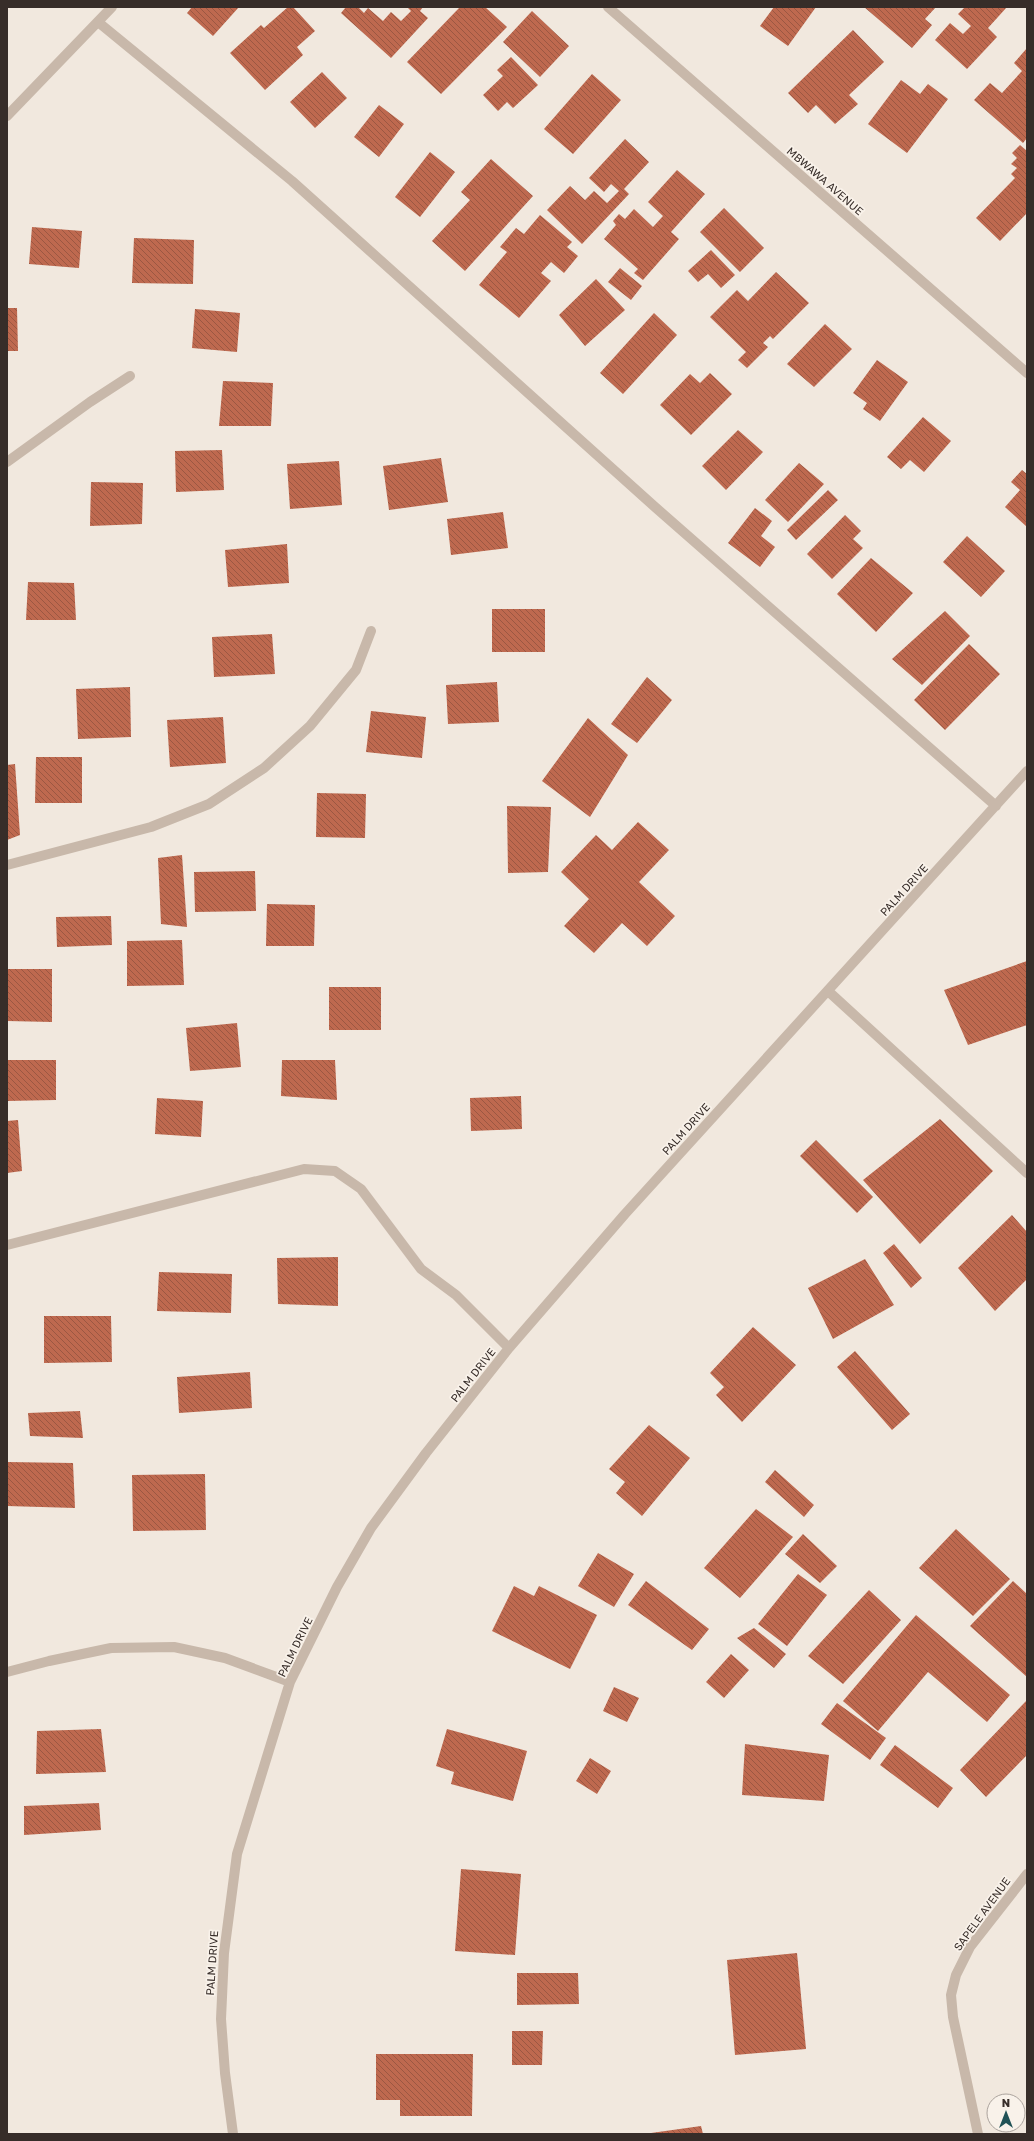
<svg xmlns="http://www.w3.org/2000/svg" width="1034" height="2141" font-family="'Golos Text',sans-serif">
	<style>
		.building { fill: url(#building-back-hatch) }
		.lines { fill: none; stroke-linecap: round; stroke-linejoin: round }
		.minor { stroke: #c8b8aa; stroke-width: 10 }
		.labels { text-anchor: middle; stroke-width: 3.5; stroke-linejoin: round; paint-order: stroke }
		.street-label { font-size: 11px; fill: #372d29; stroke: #f9f2ea }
	</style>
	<defs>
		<pattern id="building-back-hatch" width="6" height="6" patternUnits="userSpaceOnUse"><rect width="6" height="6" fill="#be694f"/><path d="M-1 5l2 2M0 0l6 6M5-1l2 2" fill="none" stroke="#9b5742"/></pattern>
	</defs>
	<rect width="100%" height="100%" fill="#f1e8de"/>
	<!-- building -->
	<path class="building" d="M192 7H239L213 36 187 13Z
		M288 7H293L315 31 297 47 303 55 265 90 230 53 261 25 264 28Z
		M346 7H358L364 13 368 8 383 21 391 12 401 21 411 11 407 7H423L420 11 428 18 391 58 341 13Z
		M460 7H485L507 27 441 94 407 62Z
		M774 7H816L788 46 760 26Z
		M864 7H936L925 19 932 25 912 48Z
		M965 7H1007L988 28 997 37 967 69 935 40 950 23 963 34 971 26 958 14Z
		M532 11 569 46 540 77 503 42Z
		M853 30 884 62 849 95 858 104 835 124 816 105 808 113 788 93Z
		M1027 48V138L1023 143 974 100 990 83 1002 93 1022 71 1014 63Z
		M511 57 538 85 513 108 507 102 498 111 483 95 503 76 497 70Z
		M322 72 347 98 315 128 290 102Z
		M592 74 621 100 573 154 544 129Z
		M901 80 920 94 928 84 948 99 907 153 868 124Z
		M379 105 404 124 379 157 354 137Z
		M625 139 649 162 624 189 629 194 582 244 547 210 570 186 585 200 594 191 607 203 619 191 611 184 604 192 589 178Z
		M1020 145 1027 151V213L1000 241 976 218 1015 178 1011 174 1017 168 1011 164 1017 158 1012 153Z
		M430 152 455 172 420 217 395 197Z
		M491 159 533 196 465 271 432 241 470 200 461 192Z
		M677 170 705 194 671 232 679 239 643 280 634 273 638 269 604 239 616 225 613 221 619 214 625 219 634 209 653 227 663 216 648 202Z
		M724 208 764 248 740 272 700 232Z
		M540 215 572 242 567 247 578 256 564 273 551 262 541 273 551 281 519 318 479 285 507 252 500 247 516 228 524 234Z
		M32 227 82 231 79 268 29 264Z
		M134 238 194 240 193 284 132 283Z
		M711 250 735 275 721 288 708 274 698 282 688 271Z
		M620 268 642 286 631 300 608 282Z
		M776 272 809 303 773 339 770 336 763 343 768 347 747 368 738 360 746 352 710 317 737 290 748 301Z
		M596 279 625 310 585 346 559 315Z
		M7 308H17L18 351H7Z
		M195 309 240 313 237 352 192 348Z
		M654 313 677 335 623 394 600 373Z
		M825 324 852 349 814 387 787 364Z
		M877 360 908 382 880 421 863 409 867 403 853 393Z
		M710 373 732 394 691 435 660 405 690 374 700 383Z
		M223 381 273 383 271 426H219Z
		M923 417 951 441 924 472 910 460 901 469 887 457Z
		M738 430 763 452 726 490 702 466Z
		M222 450 224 490 176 492 175 451Z
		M441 458 448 502 389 510 383 466Z
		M339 461 342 505 290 509 287 464Z
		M799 463 824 484 788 522 765 500Z
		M1022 470 1027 474V527L1005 507 1020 490 1011 482Z
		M91 482 143 483 142 524 90 526Z
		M828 490 838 500 796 540 787 530Z
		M755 508 772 521 761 536 775 547 760 567 728 543Z
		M503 512 508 548 451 555 447 519Z
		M845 515 861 531 853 539 863 548 832 579 807 554Z
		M967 536 1005 571 981 597 943 562Z
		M287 544 289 583 228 587 225 550Z
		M871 558 913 593 876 632 837 594Z
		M28 582 74 583 76 620H26Z
		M492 609H545V652H492Z
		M945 611 970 636 922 685 892 659Z
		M272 634 275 674 214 677 212 637Z
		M969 644 1000 674 945 730 914 700Z
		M647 677 672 700 637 743 611 724Z
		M497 682 499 722 448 724 446 685Z
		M130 687 131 737 78 739 76 689Z
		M371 711 426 717 422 758 366 752Z
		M223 717 226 763 170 767 167 720Z
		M588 718 628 755 590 817 542 781Z
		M36 757H82V803H35Z
		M15 764 20 835 7 840V765Z
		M317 793 366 794 365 838 316 837Z
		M507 806 551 807 548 872 508 873Z
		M638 822 669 850 639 882 675 916 647 946 622 923 594 953 564 926 589 899 561 872 596 835 612 850Z
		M182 855 187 927 161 924 158 858Z
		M255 871 256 911 195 912 194 872Z
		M267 904 315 905 314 946H266Z
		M111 916 112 945 57 947 56 917Z
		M182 940 184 985 127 986V941Z
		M1027 961V1025L968 1045 944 990Z
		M7 969H52V1022L7 1021Z
		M329 987H381V1030H329Z
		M237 1023 241 1067 190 1071 186 1028Z
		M7 1060H56V1100L7 1101Z
		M282 1060H335L337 1100 281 1096Z
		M521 1096 522 1129 471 1131 470 1098Z
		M157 1098 203 1101 201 1137 155 1134Z
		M940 1119 993 1171 920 1244 863 1180Z
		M18 1120 22 1171 7 1173V1121Z
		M816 1140 873 1197 857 1213 800 1156Z
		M1012 1215 1027 1232V1279L995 1311 958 1268Z
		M894 1244 922 1278 911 1288 883 1253Z
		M338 1257V1306L278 1304 277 1258Z
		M865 1259 894 1305 833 1339 808 1288Z
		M159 1272 232 1274 231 1313 157 1311Z
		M44 1316H111L112 1362 44 1363Z
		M753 1327 796 1365 742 1422 716 1395 724 1387 710 1373Z
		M855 1351 910 1414 892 1430 837 1367Z
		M250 1372 252 1408 179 1413 177 1377Z
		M80 1411 83 1438 30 1436 28 1413Z
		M649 1425 690 1458 642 1516 616 1493 625 1482 609 1469Z
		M7 1462 73 1463 75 1508 7 1506Z
		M775 1470 814 1505 804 1517 765 1482Z
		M205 1474 206 1530 133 1531 132 1475Z
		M756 1509 793 1537 740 1598 704 1568Z
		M956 1529 1010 1579 973 1616 919 1568Z
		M803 1534 837 1566 820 1583 785 1554Z
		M598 1553 634 1574 614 1607 578 1586Z
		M798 1574 827 1595 787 1646 758 1624Z
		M646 1581 709 1629 692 1650 628 1605Z
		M1013 1581 1027 1594V1677L970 1626Z
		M514 1586 534 1596 539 1586 597 1615 570 1669 492 1631Z
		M869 1590 901 1620 843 1684 808 1656Z
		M916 1615 1010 1695 987 1722 928 1672 878 1731 843 1701Z
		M754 1628 786 1654 774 1668 737 1638Z
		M731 1654 749 1670 724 1698 706 1682Z
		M614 1687 639 1698 627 1722 603 1711Z
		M1027 1700V1755L986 1797 960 1770Z
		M837 1703 886 1738 870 1760 821 1724Z
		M101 1729 106 1772 36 1774 37 1731Z
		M447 1729 527 1751 513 1801 451 1784 454 1772 436 1766Z
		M745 1744 829 1755 824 1801 742 1795Z
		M895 1745 953 1788 938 1808 880 1765Z
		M590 1758 611 1771 597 1794 576 1781Z
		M99 1803 101 1830 24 1835V1806Z
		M461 1869 521 1874 515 1955 455 1951Z
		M797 1953 806 2049 735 2055 727 1960Z
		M517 1973H578L579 2004 517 2005Z
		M512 2031H543L542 2065H512Z
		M376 2054H473L472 2116H400V2100H376Z
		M701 2126 703 2134H651V2133Z"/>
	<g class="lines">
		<!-- minor -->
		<path class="minor" d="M608 7 1027 373
			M98 22 292 181 655 507 996 806
			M7 116 112 7
			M7 462 90 402 130 376
			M7 865 151 827 209 804 264 768 310 726 356 670 371 631
			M828 991 1027 1173
			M7 1245 304 1169 335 1171 361 1189 421 1269 456 1295 509 1348
			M7 1672 49 1661 111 1648 174 1647 225 1658 290 1682
			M233 2134 225 2073 221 2019 224 1953 237 1854 290 1682 337 1587 371 1528 426 1453 509 1348 625 1214 1027 771
			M978 2134 953 2017 951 1995 956 1975 970 1947 1027 1874"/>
	</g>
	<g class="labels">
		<!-- street labels -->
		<g class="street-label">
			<text transform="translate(825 181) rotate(41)" y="4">MBWAWA AVENUE</text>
			<text transform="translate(904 890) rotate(-48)" y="4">PALM DRIVE</text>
			<text transform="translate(686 1129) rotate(-48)" y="4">PALM DRIVE</text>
			<text transform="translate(473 1375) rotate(-52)" y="4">PALM DRIVE</text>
			<text transform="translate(295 1647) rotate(-64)" y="4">PALM DRIVE</text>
			<text transform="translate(982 1914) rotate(-54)" y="4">SAPELE AVENUE</text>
			<text transform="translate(212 1963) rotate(-86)" y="4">PALM DRIVE</text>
		</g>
	</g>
	<!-- border -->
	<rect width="1034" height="2141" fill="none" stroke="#372d29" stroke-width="16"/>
	<!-- north arrow -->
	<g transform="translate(1006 2113)"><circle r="19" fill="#f9f2ea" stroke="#aba39d"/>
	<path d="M0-3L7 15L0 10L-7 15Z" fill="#215256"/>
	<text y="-6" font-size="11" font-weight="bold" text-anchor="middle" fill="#372d29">N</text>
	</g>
</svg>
